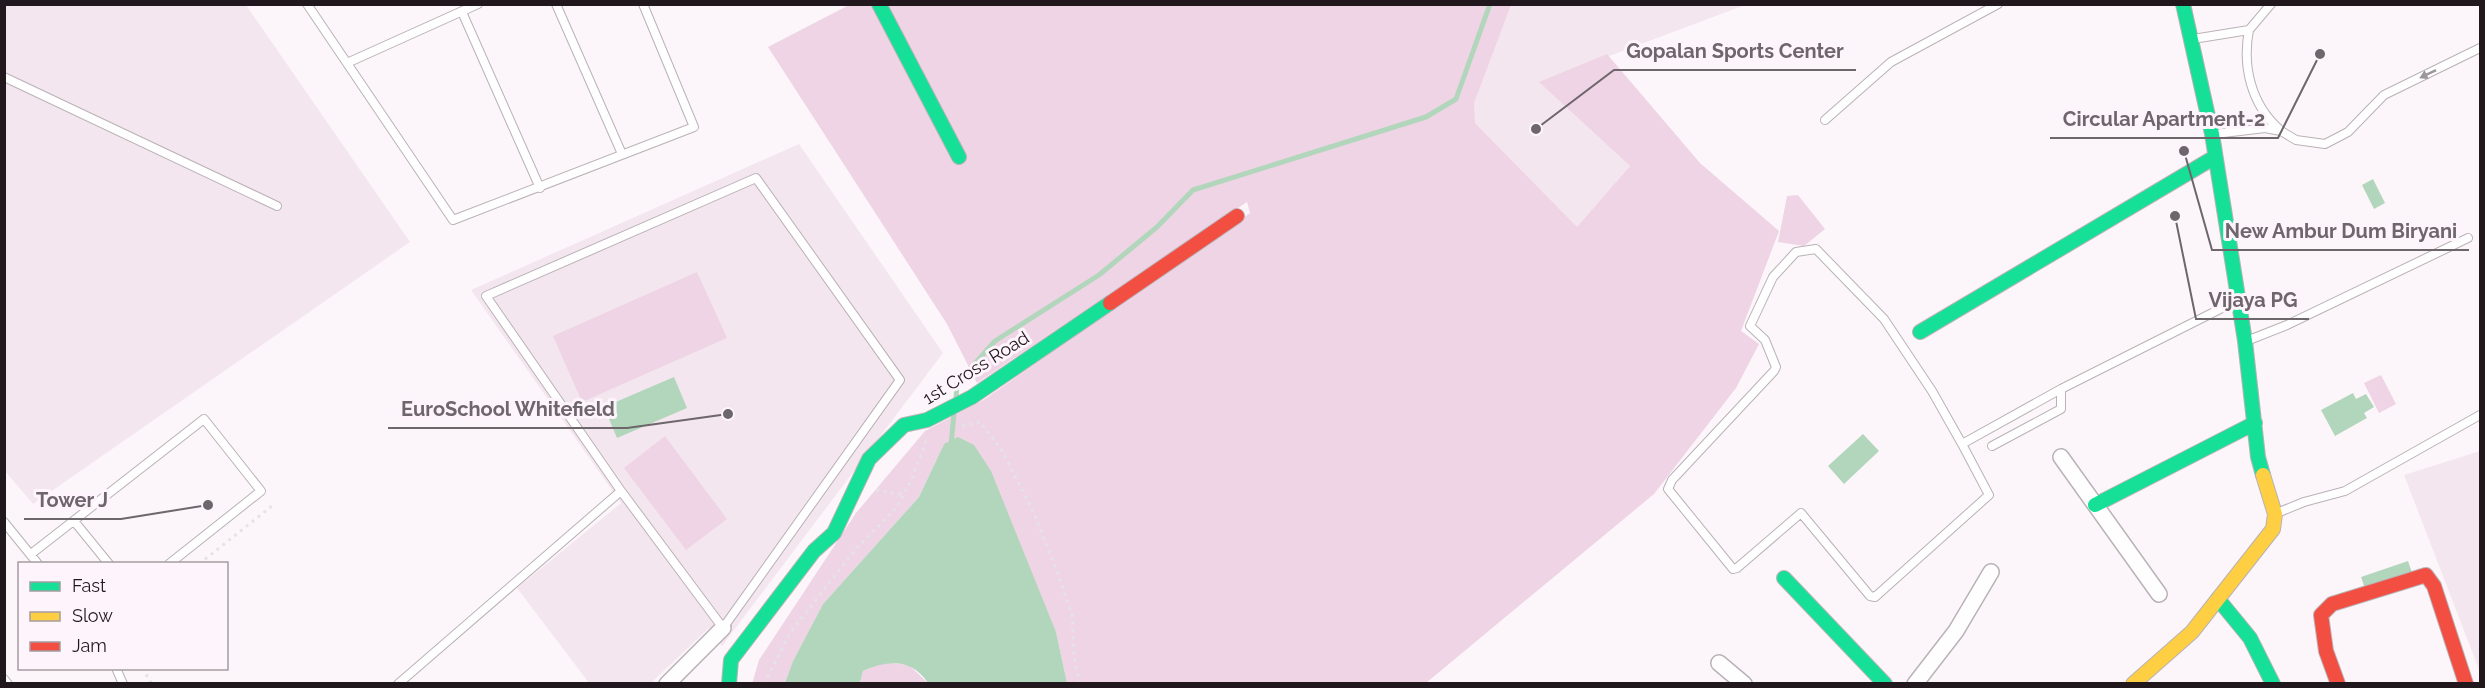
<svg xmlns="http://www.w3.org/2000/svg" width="2485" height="688" font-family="Raleway,sans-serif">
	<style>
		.built { fill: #f4e6ef }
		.green { fill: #eed4e5 }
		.water { fill: #b2d6bc }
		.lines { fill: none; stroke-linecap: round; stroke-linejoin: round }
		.stream { stroke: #b2d6bc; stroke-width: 5 }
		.lane-casing { stroke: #b9b2b6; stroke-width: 10 }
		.street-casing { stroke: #b9b2b6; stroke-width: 18 }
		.fast-casing { stroke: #b9b2b6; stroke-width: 16 }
		.slow-casing { stroke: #b9b2b6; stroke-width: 16 }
		.jam-casing { stroke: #b9b2b6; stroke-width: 16 }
		.path { stroke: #e5e3e5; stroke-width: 3; stroke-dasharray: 3 4.5; stroke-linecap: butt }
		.lane { stroke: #fffefe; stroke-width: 8 }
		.street { stroke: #fffefe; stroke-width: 15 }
		.fast { stroke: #16e098; stroke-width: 14 }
		.slow { stroke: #ffcf43; stroke-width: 14 }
		.jam { stroke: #f24e42; stroke-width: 14 }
		.oneway { fill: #9b9699 }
		.labels { text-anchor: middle; stroke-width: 6; stroke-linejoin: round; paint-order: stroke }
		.street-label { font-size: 18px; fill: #20181d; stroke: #fef4fb }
		.leader { fill: none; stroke: #6d666a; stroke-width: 2 }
		.callout-dot { fill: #6d666a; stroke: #fef4fb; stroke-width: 2 }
		.callout-label { font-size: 20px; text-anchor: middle; font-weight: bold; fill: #6d666a; stroke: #fef4fb; stroke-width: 6; stroke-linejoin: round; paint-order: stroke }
	</style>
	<rect width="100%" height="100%" fill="#fcf6fa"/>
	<!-- built -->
	<path class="built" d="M4 5H246L410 242 33 504 5 471Z
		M1511 5H1745L1540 82 1630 166 1577 228 1475 123 1473 103Z
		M799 144 943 353 722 646 709 628 651 683H589L517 588 621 503 471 290Z
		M2480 451V672L2404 475Z"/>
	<!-- green -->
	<path class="green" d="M849 5H1511L1474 103 1475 123 1577 227 1630 166 1539 82 1607 54 1700 163 1779 231 1741 331 1759 344 1736 388 1654 494 1426 683H1067L1056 632 944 444 919 497 823 604 793 661 785 683 752 684 759 660 856 513 925 431 985 399 1250 213 1247 202 977 383 947 324 768 47Z
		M1798 195 1825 229 1804 246 1778 242 1787 196Z
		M697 272 727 338 582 402 553 336Z
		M2381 375 2396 404 2379 413 2364 383Z
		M665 436 727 519 686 550 624 468Z
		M882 662 909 665 928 683 860 684 863 671Z"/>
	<!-- water -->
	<path class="water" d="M2373 179 2385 203 2374 209 2362 185Z
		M674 377 687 408 617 438 604 407Z
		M2353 393 2356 399 2366 394 2374 407 2364 413 2367 418 2335 436 2321 410Z
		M1863 434 1879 451 1844 484 1828 466Z
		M958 437 974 445 991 471 1056 632 1067 683H928C912 658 887 660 863 671L860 683H785L793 661 823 604 919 497 944 444Z
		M2408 561 2416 584 2369 600 2361 577Z"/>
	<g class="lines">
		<!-- stream -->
		<path class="stream" d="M956 398 957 384 995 341 1099 275 1157 227 1193 190 1426 117 1456 99 1490 4
			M951 446 954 413"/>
		<!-- lane casing -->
		<g class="lane-casing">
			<path id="lane" d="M307 4 453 220 694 127 643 4
				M556 4 622 154
				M462 12 540 188
				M2249 30C2242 66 2251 104 2279 129
				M2193 39 2249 30 2271 4
				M347 63 478 4
				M4 77 277 206
				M1825 120 1891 62 1998 4
				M2215 134 2265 128 2281 131 2296 140 2325 144 2348 132 2384 95 2480 48
				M756 178 900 380 723 628 621 491 486 296Z
				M2249 340 2287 325 2468 238
				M1962 444 1989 495 1875 597 1870 596 1801 513 1737 568 1733 569 1668 489 1672 480 1774 371 1776 367 1765 340 1750 326 1773 277 1796 252 1816 249 1884 319 1932 391 1962 444 2061 389 2236 301
				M1992 446 2061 409V389
				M2277 513 2304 502 2345 491 2480 415
				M74 521 109 564
				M4 522 38 564
				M31 554 204 419 261 491 169 564
				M116 668 123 684
				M4 679 8 684
				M398 684 621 491"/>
		</g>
		<!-- street casing -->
		<g class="street-casing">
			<path id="street" d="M2061 457 2159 594
				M1719 663 1744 684
				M667 684 723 628
				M1915 684 1956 631 1991 572"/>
		</g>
		<!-- fast casing -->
		<g class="fast-casing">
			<path id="fast" d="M879 4 959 157
				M2183 4 2212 134 2245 341 2258 457 2263 475
				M1920 332 2215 157
				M2095 505 2255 423
				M1784 578 1885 684
				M2218 599 2250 638 2273 684
				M729 684 731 660 814 551 834 533 869 459 904 425 927 420 972 397 1110 303"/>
		</g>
		<!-- slow casing -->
		<g class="slow-casing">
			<path id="slow" d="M2133 684 2192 632 2273 529 2275 514 2263 475"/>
		</g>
		<!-- jam casing -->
		<g class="jam-casing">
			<path id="jam" d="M1110 303 1237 216
				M2338 684 2326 651 2321 615 2332 604 2426 575 2434 586 2466 684"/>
		</g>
		<!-- path -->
		<path class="path" d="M962 426 980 422 1001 449 1033 511 1057 571 1072 614 1074 656 1080 684
			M876 490 905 495
			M199 564 272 506
			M142 668 152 684
			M764 684 790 633 855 550 897 507 911 481 926 441"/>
		<!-- lane -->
		<use href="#lane" class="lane"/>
		<!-- street -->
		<use href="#street" class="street"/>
		<!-- fast -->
		<use href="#fast" class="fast"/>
		<!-- slow -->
		<use href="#slow" class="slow"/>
		<!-- jam -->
		<use href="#jam" class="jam"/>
	</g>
	<!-- one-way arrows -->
	<defs><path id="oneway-solid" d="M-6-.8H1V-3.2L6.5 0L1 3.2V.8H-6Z" transform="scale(1.5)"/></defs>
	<use class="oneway" href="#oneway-solid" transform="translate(2428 74) rotate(154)"/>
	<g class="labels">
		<!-- street labels -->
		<g class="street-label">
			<text transform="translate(976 368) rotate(-32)" y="6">1st Cross Road</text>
		</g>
	</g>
	<!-- callouts -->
	<path class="leader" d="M1536 129L1614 70H1856M2320 54L2278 138H2050M2184 151L2212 250H2469M2175 216L2196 319H2309M728 414L627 428H388M208 505L121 519H24"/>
	<g class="callout-dot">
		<circle cx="1536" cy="129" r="6"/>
		<circle cx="2320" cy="54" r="6"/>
		<circle cx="2184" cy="151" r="6"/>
		<circle cx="2175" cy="216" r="6"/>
		<circle cx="728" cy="414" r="6"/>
		<circle cx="208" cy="505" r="6"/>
	</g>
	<g class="callout-label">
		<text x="1735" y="58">Gopalan Sports Center</text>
		<text x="2164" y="126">Circular Apartment-2</text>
		<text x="2341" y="238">New Ambur Dum Biryani</text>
		<text x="2253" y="307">Vijaya PG</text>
		<text x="508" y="416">EuroSchool Whitefield</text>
		<text x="72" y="507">Tower J</text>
	</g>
	<!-- border -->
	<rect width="2485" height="688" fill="none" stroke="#20181d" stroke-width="12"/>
	<!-- legend -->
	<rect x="18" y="562" width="210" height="108" fill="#fef4fb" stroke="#a59ca2" stroke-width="1.5"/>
	<rect x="30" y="582" width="30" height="9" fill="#16e098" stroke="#a59ca2" stroke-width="1.5"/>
	<text x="72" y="592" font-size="18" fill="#20181d">Fast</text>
	<rect x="30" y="612" width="30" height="9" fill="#ffcf43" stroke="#a59ca2" stroke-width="1.5"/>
	<text x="72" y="622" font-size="18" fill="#20181d">Slow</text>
	<rect x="30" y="642" width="30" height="9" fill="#f24e42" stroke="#a59ca2" stroke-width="1.5"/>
	<text x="72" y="652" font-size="18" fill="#20181d">Jam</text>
</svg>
